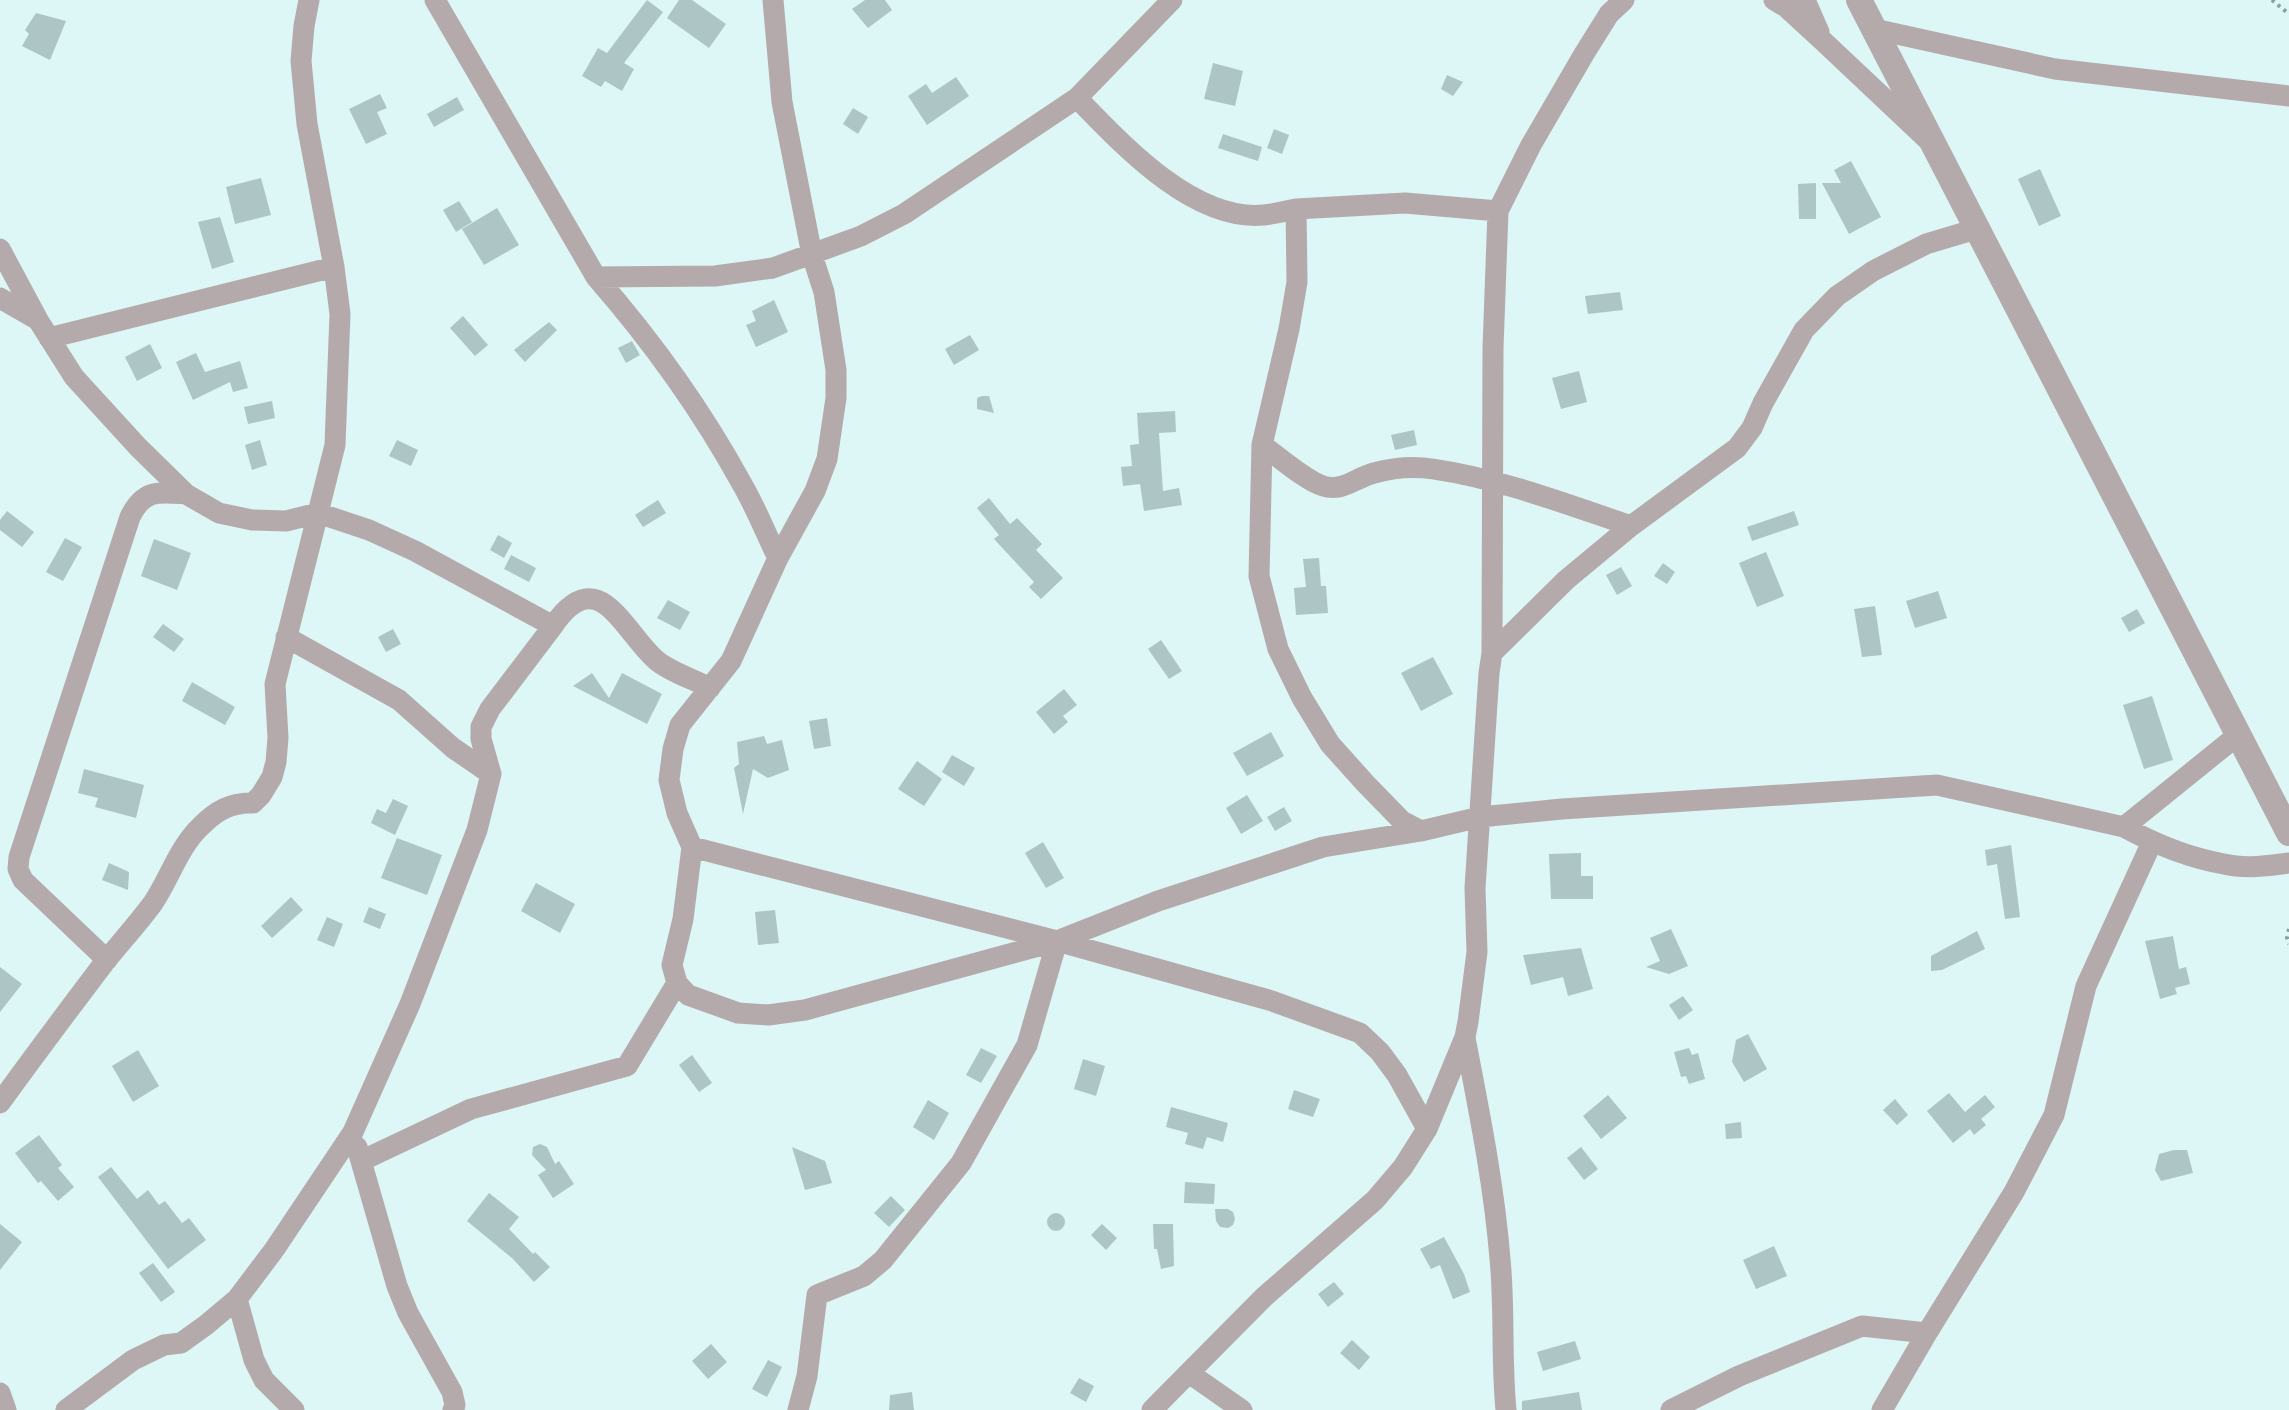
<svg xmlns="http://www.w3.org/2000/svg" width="2289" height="1410" font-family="Mulish,sans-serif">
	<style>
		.building { fill: #adc5c5 }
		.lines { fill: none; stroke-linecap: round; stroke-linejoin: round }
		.path { stroke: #8b9d9d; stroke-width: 4; stroke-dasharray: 3 4.5; stroke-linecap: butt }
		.minor { stroke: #b4aaac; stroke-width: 21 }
		.tertiary { stroke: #b4aaac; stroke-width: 26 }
	</style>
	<rect width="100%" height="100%" fill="#ddf6f6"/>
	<!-- building -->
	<path class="building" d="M647 0 663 12 624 63 634 69 622 91 605 81 601 87 582 76 598 48 607 53Z
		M679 0H692L726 24 709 48 667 18Z
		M865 0H885L892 10 868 28 852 9Z
		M36 13 66 21 50 60 22 46 29 34 25 30Z
		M1213 63 1243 71 1235 106 1204 99Z
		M1447 75 1463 82 1453 96 1441 89Z
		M956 77 969 96 927 125 908 96 926 84 932 93Z
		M380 94 387 108 377 112 387 134 366 144 349 109Z
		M457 97 464 110 434 127 427 114Z
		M853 108 868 117 858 134 843 124Z
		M1274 129 1289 135 1282 154 1267 148Z
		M1223 134 1262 147 1258 161 1218 148Z
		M1851 161 1881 217 1849 234 1822 183H1841L1834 170Z
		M2040 169 2061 216 2039 226 2018 179Z
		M261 178 271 215 235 224 226 187Z
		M1816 183V219H1799L1798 184Z
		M459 201 472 222 456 232 443 210Z
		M497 208 519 245 484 265 462 229Z
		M220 217 234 262 212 269 198 222Z
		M1620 292 1623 310 1588 314 1585 296Z
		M774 300 788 332 756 347 746 325 756 321 752 311Z
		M463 316 488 345 475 356 450 328Z
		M549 322 557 330 525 362 514 350Z
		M970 335 979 350 954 365 945 349Z
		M632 341 640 355 626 363 618 348Z
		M150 344 162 368 137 381 125 357Z
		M196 353 205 372 240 361 248 388 233 392 230 382 193 400 176 362Z
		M1579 371 1587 402 1561 409 1552 378Z
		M982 396H989L994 413 977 409V398Z
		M272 401 275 418 248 424 244 407Z
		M1175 411 1176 432 1159 433 1163 491 1179 488 1182 505 1144 511 1140 484 1123 486 1121 467 1132 466 1130 445 1139 444 1137 413Z
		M1414 430 1417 445 1395 450 1391 435Z
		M260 440 267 465 252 470 245 445Z
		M397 440 418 450 411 466 389 456Z
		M989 498 1010 524 1017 518 1042 544 1036 550 1063 578 1041 599 1029 587 1034 582 994 539 999 535 977 508Z
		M658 500 666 513 643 527 635 515Z
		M7 511 34 532 22 547 0 530V520Z
		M1794 511 1799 525 1752 541 1747 527Z
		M498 535 512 543 504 558 490 550Z
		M65 538 82 547 63 581 46 572Z
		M154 539 191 553 177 590 141 576Z
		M1766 552 1784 596 1757 607 1739 563Z
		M511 555 536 568 529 582 504 569Z
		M1319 558 1321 586H1326L1328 613 1296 615 1294 588 1306 587 1303 559Z
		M1663 563 1675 572 1667 584 1654 576Z
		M1621 567 1632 586 1617 595 1606 575Z
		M1938 591 1947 618 1915 628 1906 601Z
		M668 600 690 612 680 630 657 618Z
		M1875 606 1882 655 1862 657 1854 609Z
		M2137 609 2145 623 2129 632 2121 618Z
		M163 624 184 639 174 652 153 637Z
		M393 629 401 644 386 652 378 637Z
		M1161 640 1182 671 1169 679 1148 649Z
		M1433 657 1453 694 1421 711 1401 673Z
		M592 673 609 698 622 673 662 694 647 724 573 686Z
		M192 682 235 707 225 725 182 701Z
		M1064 689 1077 705 1063 716 1068 722 1054 734 1036 712Z
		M2152 696 2173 760 2144 769 2123 705Z
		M827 718 831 746 814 749 809 721Z
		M1271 732 1284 756 1247 776 1233 753Z
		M764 736 767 744 782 740 789 770 768 778 753 769 743 814 734 768 739 764 737 742Z
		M952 755 975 768 964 786 942 772Z
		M917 761 942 779 924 806 898 789Z
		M84 769 144 785 136 818 95 807 98 798 78 793Z
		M1247 795 1263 821 1241 834 1226 808Z
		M393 799 408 806 395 835 371 823 377 809 386 813Z
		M1284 807 1292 821 1275 831 1267 817Z
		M397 838 442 855 427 895 381 878Z
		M1043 842 1064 878 1046 888 1025 853Z
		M2011 845 2020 917 2005 919 1997 864 1987 866 1985 850Z
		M1581 853V876H1593V899H1551L1549 854Z
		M109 863 129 872 128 890 102 880Z
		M536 883 575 904 560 933 521 911Z
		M291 897 303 910 272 938 261 926Z
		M369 907 386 914 380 929 363 922Z
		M775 910 779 943 758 945 755 912Z
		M327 917 343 924 334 947 317 940Z
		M1671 929 1688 966 1669 974 1646 967 1660 961 1650 938Z
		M1977 931 1985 949 1942 970 1931 971V956Z
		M2173 936 2179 969 2186 967 2190 984 2175 988 2177 994 2160 999 2145 941Z
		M1581 948 1593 989 1568 996 1563 977 1531 985 1523 955Z
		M0 967 22 984 0 1012Z
		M1683 996 1693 1010 1679 1020 1669 1005Z
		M1748 1034 1767 1069 1744 1082 1732 1062 1736 1040Z
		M981 1048 997 1056 981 1083 966 1075Z
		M1689 1048 1692 1055 1698 1053 1705 1079 1689 1084 1686 1076 1681 1077 1674 1052Z
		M138 1050 159 1086 133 1102 112 1066Z
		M692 1055 712 1083 699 1092 679 1065Z
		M1083 1059 1105 1066 1096 1096 1074 1089Z
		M1294 1090 1320 1099 1313 1117 1288 1109Z
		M1949 1093 1965 1112 1985 1095 1995 1107 1981 1119 1986 1125 1974 1135 1970 1129 1953 1143 1927 1111Z
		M1608 1095 1627 1118 1601 1139 1583 1116Z
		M1895 1099 1908 1115 1897 1125 1883 1110Z
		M928 1100 949 1113 934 1140 913 1127Z
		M1171 1107 1228 1123 1223 1142 1207 1137 1203 1149 1185 1144 1188 1133 1166 1127Z
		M1741 1122 1742 1138 1726 1139 1725 1124Z
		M39 1135 62 1165 58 1168 74 1187 58 1201 41 1181 38 1183 15 1153Z
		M540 1144 547 1147 555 1164 559 1161 574 1184 553 1198 538 1175 546 1170 532 1155 533 1147Z
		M792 1147 825 1161 832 1183 805 1190Z
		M1581 1147 1598 1169 1584 1180 1567 1158Z
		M2174 1150H2187L2193 1173 2161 1181 2155 1170 2159 1154Z
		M111 1167 137 1199 148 1190 159 1205 165 1201 182 1223 189 1218 206 1240 168 1269 98 1177Z
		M1185 1182 1215 1184 1214 1204 1184 1203Z
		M489 1193 519 1217 509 1229 533 1254 535 1252 550 1267 534 1282 513 1259 467 1221Z
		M891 1196 905 1210 889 1227 874 1213Z
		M1215 1209H1228L1233 1212 1235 1219 1233 1225 1228 1228 1220 1227 1216 1221Z
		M1047 1222a9 9 0 1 1 18 0a9 9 0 1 1-18 0Z
		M0 1224 22 1242 0 1270Z
		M1102 1224 1117 1238 1106 1250 1091 1235Z
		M1153 1224H1173L1174 1266 1161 1269 1157 1249H1154Z
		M1444 1237 1464 1274 1470 1292 1453 1299 1440 1265 1431 1269 1420 1249Z
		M1774 1246 1787 1276 1756 1289 1743 1260Z
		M153 1263 175 1292 161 1302 139 1273Z
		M1334 1282 1344 1294 1328 1307 1318 1294Z
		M1352 1340 1370 1357 1359 1370 1340 1353Z
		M1575 1341 1581 1359 1543 1371 1537 1352Z
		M711 1344 727 1362 708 1379 692 1361Z
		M768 1360 782 1367 767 1397 752 1389Z
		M1079 1378 1094 1386 1086 1402 1070 1393Z
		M912 1392 914 1410H889L890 1395Z
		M1579 1392 1582 1410H1522V1401Z"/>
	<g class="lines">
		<!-- path -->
		<path class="path" d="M2272 0 2289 14
			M2289 929 2287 938 2289 944"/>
		<!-- minor -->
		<path class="minor" d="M309 0 304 26 301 61 307 124 334 267 340 314 335 445 318 513 369 530 415 551 553 626C598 560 623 631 656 660 670 672 693 679 710 688
			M435 0 596 277 715 276 773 268 861 236 904 214 1077 98 1172 0
			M773 0 782 102 812 255 824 292 836 370V398L827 459 815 491 778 558 731 661 680 725 673 749 669 780 677 813 692 847 683 919 672 965 677 983 688 995 738 1013 768 1015 805 1010 1057 941 1158 901 1323 847 1421 831 1480 817 1562 809 1937 785 2124 827C2155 844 2190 858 2224 864 2245 869 2268 866 2289 863
			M1774 0 1786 7 1823 41 1927 139
			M1805 0 1819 32
			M1874 29 2055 69 2289 96
			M1077 98C1122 144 1193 222 1264 215 1275 214 1286 211 1296 209L1297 282 1289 329 1262 445 1259 576 1278 649 1302 698 1330 744 1365 783 1402 821 1421 831
			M1296 209 1405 203 1498 211 1531 145 1584 54 1609 14 1624 0
			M0 249 38 320 74 377 138 447 186 494 219 513 252 520 286 521 318 513 275 684 278 738 276 762 272 777 261 795 253 803C231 802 216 811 201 826 178 848 170 878 153 903 137 925 118 945 101 967 67 1012 33 1057 0 1103
			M596 277C651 340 702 411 742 484 756 508 766 534 778 558
			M0 298 38 320
			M49 338 334 267
			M1262 445C1278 456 1306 481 1323 486 1343 492 1355 478 1374 473 1392 468 1414 466 1433 469 1501 479 1566 504 1631 526
			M286 637 399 700 453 748 491 774
			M1492 653 1566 580 1631 526 1737 448 1752 428 1763 403 1804 330 1837 296 1873 271 1926 244 1976 229
			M2124 827 2238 735
			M692 847 1057 941 1272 1001 1360 1033 1380 1052 1397 1075 1427 1129
			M107 960 23 880 18 869 19 857 130 517C144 489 158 492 186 494
			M1465 1038C1479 1111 1494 1184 1500 1259 1505 1309 1501 1360 1506 1410
			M357 1147 397 1286 408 1313 452 1392 455 1405 453 1410
			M361 1161 471 1109 627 1066 677 983
			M237 1299 254 1360 264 1380 294 1410
			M1189 1373 1242 1410
			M0 1393 6 1410
			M66 1410 133 1360 164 1345 181 1343 206 1325 237 1299 274 1250 353 1132 410 1004 477 830 491 774 481 739V727L490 709 553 626
			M798 1410 807 1376 817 1295 864 1276 883 1260 961 1163 1027 1045 1057 941
			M1152 1410 1264 1297 1375 1200 1403 1167 1427 1129 1465 1037 1468 1022 1477 952 1475 888 1489 673 1492 653 1493 348 1498 211
			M1671 1410 1739 1376 1862 1326 1927 1333
			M1882 1410 1927 1333 2014 1192 2054 1115 2086 986 2152 842"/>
		<!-- tertiary -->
		<path class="tertiary" d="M1859 0 2289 833"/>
	</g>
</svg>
